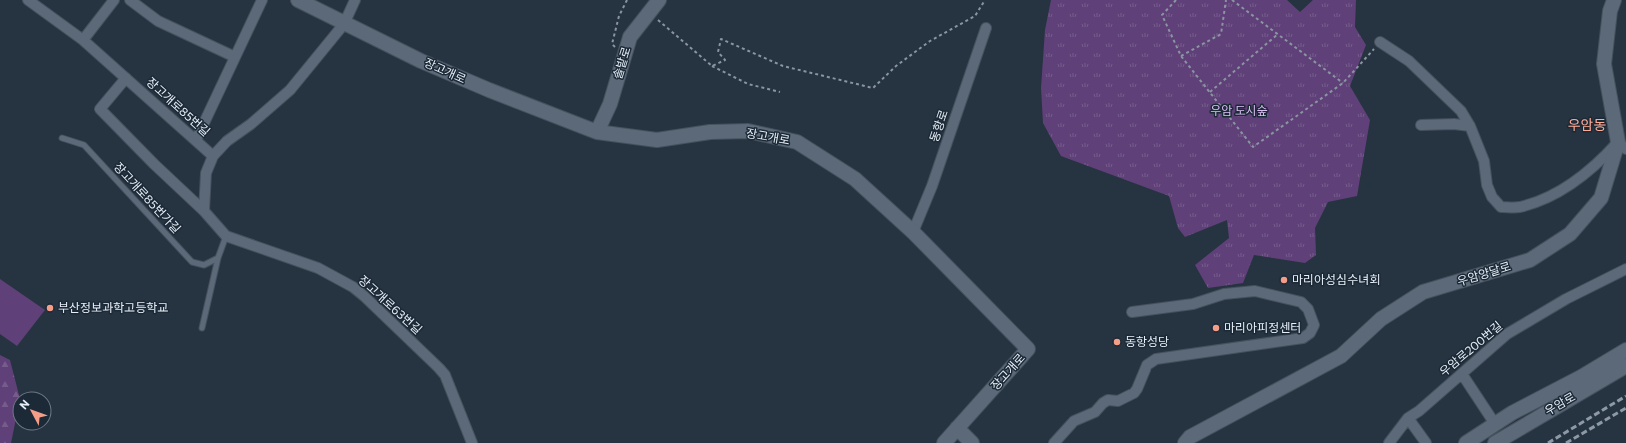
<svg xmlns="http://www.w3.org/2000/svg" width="1626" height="443" font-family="Commissioner,'Noto Sans KR',sans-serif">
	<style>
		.grass { fill: url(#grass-tufts) }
		.forest { fill: url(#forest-firs) }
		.pitch { fill: #5f4078 }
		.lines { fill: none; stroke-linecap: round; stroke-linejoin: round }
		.lane-casing { stroke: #46515d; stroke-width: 7 }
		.street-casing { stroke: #46515d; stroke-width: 12 }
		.secondary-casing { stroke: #46515d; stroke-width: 16 }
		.path { stroke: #8a95a1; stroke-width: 2; stroke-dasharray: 3 3; stroke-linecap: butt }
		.lane { stroke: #5b6979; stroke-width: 5 }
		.street { stroke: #5b6979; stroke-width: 10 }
		.secondary { stroke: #5b6979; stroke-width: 14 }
		.rail { stroke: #8e99a5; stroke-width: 3; stroke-dasharray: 6 3; stroke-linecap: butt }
		.poi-dot { fill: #f49e89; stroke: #1c2936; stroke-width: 1.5 }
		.labels { text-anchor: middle; stroke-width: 3; stroke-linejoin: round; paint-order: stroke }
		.street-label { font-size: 12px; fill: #e6eff8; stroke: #1c2936 }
		.park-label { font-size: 12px; fill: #dbc0f6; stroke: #1c2936 }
		.poi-label { font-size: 12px; fill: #e6eff8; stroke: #1c2936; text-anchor: start }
		.quarter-label { font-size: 14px; fill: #fead99; stroke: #1c2936 }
	</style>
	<defs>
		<pattern id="grass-tufts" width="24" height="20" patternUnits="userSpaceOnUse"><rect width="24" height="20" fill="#5f4078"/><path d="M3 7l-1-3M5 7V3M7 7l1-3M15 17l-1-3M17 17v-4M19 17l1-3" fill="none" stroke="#765c8c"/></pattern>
		<pattern id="forest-firs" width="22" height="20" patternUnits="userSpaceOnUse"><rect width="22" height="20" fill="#5f4078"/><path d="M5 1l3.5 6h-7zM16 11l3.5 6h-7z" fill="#765c8c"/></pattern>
	</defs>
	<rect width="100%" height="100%" fill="#263341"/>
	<!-- grass -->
	<path class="grass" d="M1051 0H1287L1300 12 1313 0H1356L1355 27 1366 45 1350 86 1370 120 1357 196 1328 202 1315 228 1316 255 1305 263 1254 255 1243 283 1208 288 1195 265 1229 238 1227 220 1185 237 1178 228 1169 196 1061 156 1043 123 1041 88 1045 30Z"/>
	<!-- forest -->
	<path class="forest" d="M0 355 10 360 20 399 11 443H0Z"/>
	<!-- pitch -->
	<path class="pitch" d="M0 279 45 310 17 346 0 334Z"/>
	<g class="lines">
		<!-- lane casing -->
		<g class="lane-casing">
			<path id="lane" d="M62 138 84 145 192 262 204 265 218 258
				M202 328 218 258 226 236"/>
		</g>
		<!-- street casing -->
		<g class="street-casing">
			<path id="street" d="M28 0 83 40 213 156
				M130 0 158 21 235 57
				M355 0 344 24 290 90 251 124 227 141 213 156 206 173 204 211 226 236 318 268 353 287 364 296 439 368 445 375 472 443
				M83 40 114 0
				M1380 42 1409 61 1461 111 1470 126 1484 161 1487 185 1492 197 1501 207C1507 207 1514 208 1520 207 1559 198 1592 171 1618 142L1626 149
				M126 78 100 109 154 164 204 211
				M1421 125 1454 124 1470 126
				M196 140 262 0
				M913 232 932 186 986 28
				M1462 374 1495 424
				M1408 418 1426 443
				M1054 443 1074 421 1095 412 1103 403 1108 400 1118 401 1134 393 1137 389 1147 365 1156 359 1303 338 1310 333 1314 325 1308 309 1301 302 1255 291 1224 294 1193 304 1132 312
				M1389 443 1408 418 1419 411 1507 334 1566 299 1626 269"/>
		</g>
		<!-- secondary casing -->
		<g class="secondary-casing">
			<path id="secondary" d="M298 0 421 61 489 90 597 132 657 140 710 132 748 131 797 142 855 179 913 232 1028 349 944 443
				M597 132 610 104 630 37 659 0
				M957 428 972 443
				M1185 443 1190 437 1341 356 1381 319 1423 292 1530 260 1570 234 1601 198 1618 142 1604 64 1610 11 1614 0
				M1466 443 1512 413 1581 377 1626 350
				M1495 443 1626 366"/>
		</g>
		<!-- path -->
		<path class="path" d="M1176 0 1162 15 1181 56 1253 147 1343 83 1374 49
			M1232 0 1343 83
			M658 20 712 66 725 60 718 52 721 39 783 66 873 88 896 66 930 41 975 16 985 0
			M615 47 612 44 619 16 627 0
			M1181 56 1221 34 1226 0
			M712 66 748 84 780 92
			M1210 92 1278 34"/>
		<!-- lane -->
		<use href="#lane" class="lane"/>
		<!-- street -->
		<use href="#street" class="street"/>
		<!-- secondary -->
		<use href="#secondary" class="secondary"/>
		<!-- rail -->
		<path class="rail" d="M1548 443 1626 396
			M1566 443 1626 408"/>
	</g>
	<!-- markers -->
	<g class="poi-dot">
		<circle cx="1284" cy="280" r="4"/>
		<circle cx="50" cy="308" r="4"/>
		<circle cx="1216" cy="328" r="4"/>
		<circle cx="1117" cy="342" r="4"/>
	</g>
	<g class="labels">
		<!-- street labels -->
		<g class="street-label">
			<text transform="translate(622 63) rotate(-73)" y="4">솔밭로</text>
			<text transform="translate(445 71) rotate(24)" y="4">장고개로</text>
			<text transform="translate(178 107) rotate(42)" y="4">장고개로85번길</text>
			<text transform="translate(939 126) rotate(-71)" y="4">동항로</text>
			<text transform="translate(768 137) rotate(10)" y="4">장고개로</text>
			<text transform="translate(147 198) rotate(47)" y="4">장고개로85번가길</text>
			<text transform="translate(1484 274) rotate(-17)" y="4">우암양달로</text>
			<text transform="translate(390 305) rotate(42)" y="4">장고개로63번길</text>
			<text transform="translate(1471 349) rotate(-40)" y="4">우암로200번길</text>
			<text transform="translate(1008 372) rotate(-48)" y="4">장고개로</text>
			<text transform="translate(1560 404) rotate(-30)" y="4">우암로</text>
		</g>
		<!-- park labels -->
		<g class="park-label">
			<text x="1239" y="115">우암 도시숲</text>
		</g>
		<!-- poi labels -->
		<g class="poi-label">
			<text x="1292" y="284">마리아성심수녀회</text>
			<text x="58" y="312">부산정보과학고등학교</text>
			<text x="1224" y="332">마리아피정센터</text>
			<text x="1125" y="346">동항성당</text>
		</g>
		<!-- quarter labels -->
		<g class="quarter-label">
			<text x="1587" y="130">우암동</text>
		</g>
	</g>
	<!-- north arrow -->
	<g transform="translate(32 411) rotate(311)"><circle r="19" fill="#1c2936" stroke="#6d7884"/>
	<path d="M0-3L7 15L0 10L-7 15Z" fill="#f49e89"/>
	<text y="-6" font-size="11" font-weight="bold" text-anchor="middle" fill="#e6eff8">N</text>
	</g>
</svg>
